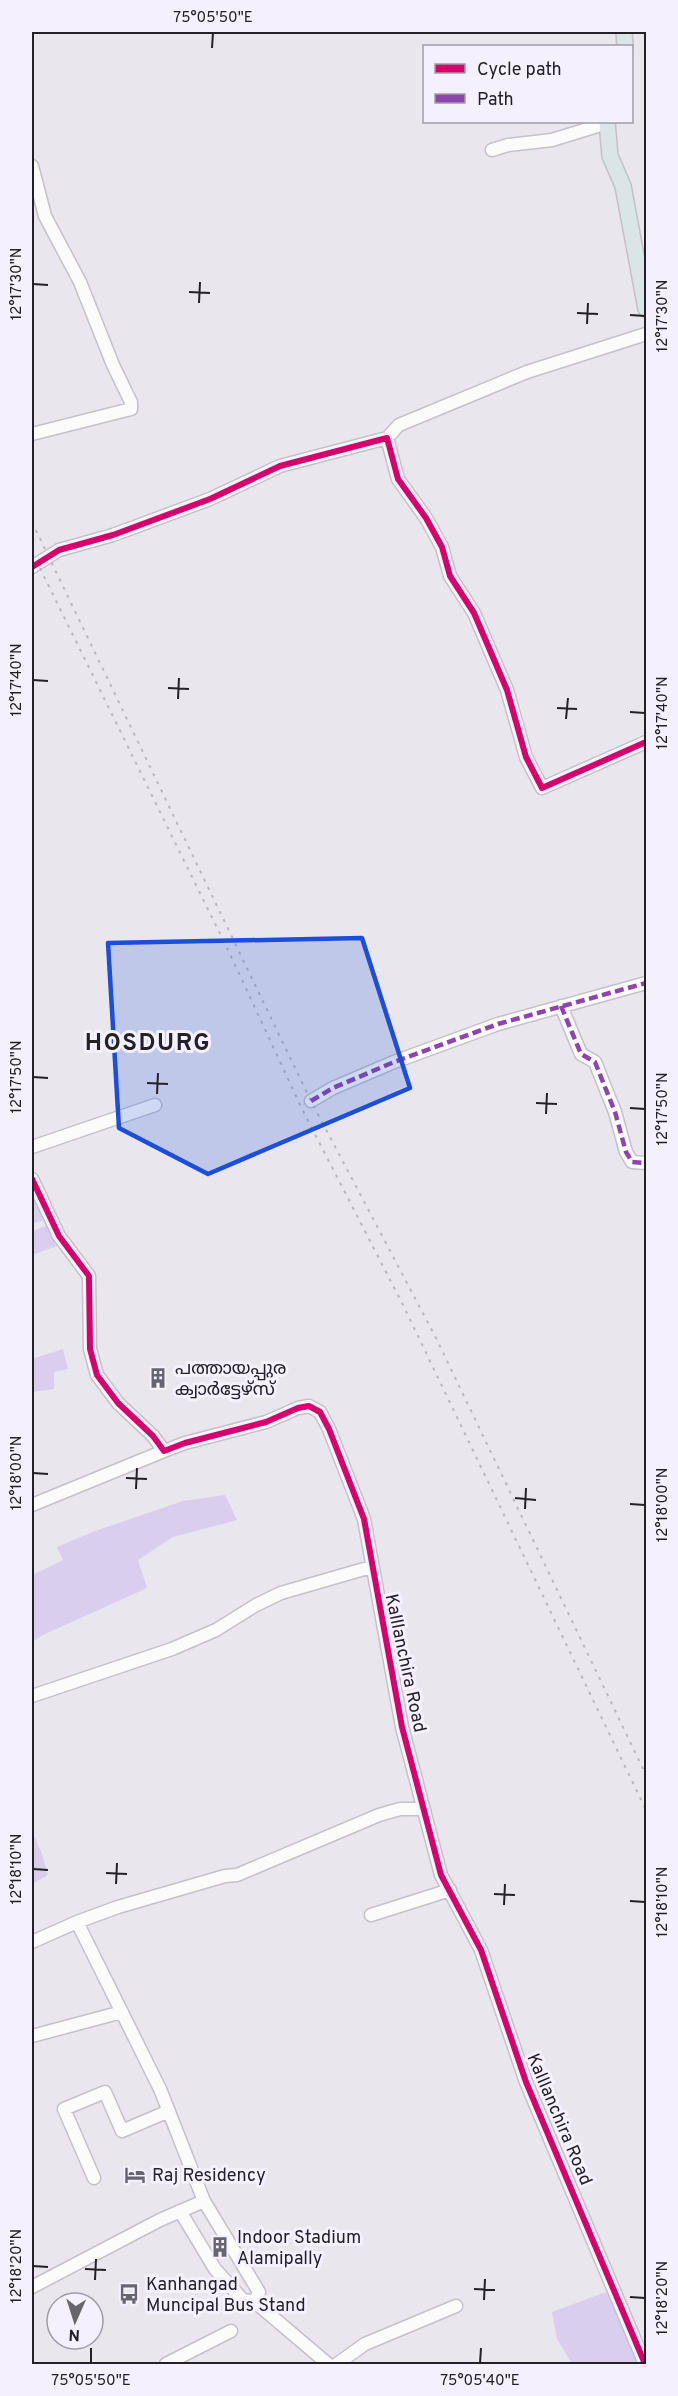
<svg xmlns="http://www.w3.org/2000/svg" width="678" height="2396" font-family="Overpass,'Noto Sans Malayalam',sans-serif">
	<style>
		.green { fill: #daceee }
		.lines { fill: none; stroke-linecap: round; stroke-linejoin: round }
		.minor-casing { stroke: #c4c1c8; stroke-width: 15 }
		.major-casing { stroke: #c3c1c5; stroke-width: 18 }
		.minor { stroke: #fcfbfc; stroke-width: 12 }
		.major { stroke: #dae5e8; stroke-width: 15 }
		.rail { stroke: #b9b9bb; stroke-width: 2; stroke-dasharray: 3 6; stroke-linecap: butt }
		.quiet { stroke: #8e44ad; stroke-width: 4.5; stroke-dasharray: 9 4.5; stroke-linecap: butt }
		.cycleway-casing { stroke: #f4f0fd; stroke-width: 10 }
		.cycleway { stroke: #d6006c; stroke-width: 6 }
		.marked { fill: #1d4ed8; fill-opacity: 0.2; stroke: #1d4ed8; stroke-width: 4.5; stroke-linejoin: round }
		.ticks { fill: none; stroke: #232127; stroke-width: 2 }
		.labels { text-anchor: middle; stroke-width: 6; stroke-linejoin: round; paint-order: stroke }
		.poi-label { font-size: 18px; fill: #232127; stroke: #f4f0fd; text-anchor: start }
		.street-label { font-size: 18px; fill: #232127; stroke: #f4f0fd }
		.district-label { font-size: 24px; font-weight: bold; letter-spacing: 1.5px; fill: #232127; stroke: #f4f0fd }
		.neatline { fill: none; stroke: #232127; stroke-width: 2 }
		.ticks-label { font-size: 15px; text-anchor: middle; fill: #232127 }
	</style>
	<rect width="100%" height="100%" fill="#e9e6ee"/>
	<!-- green -->
	<path class="green" d="M35 1195 47 1219 32 1224V1196Z
		M49 1225 57 1246 32 1255V1231Z
		M63 1349 68 1369 54 1372V1389L32 1392V1359Z
		M225 1495 237 1520 173 1537 138 1560 147 1588 43 1635 32 1642V1575L63 1560 57 1547 95 1531 183 1501Z
		M32 1832 41 1851 48 1875 32 1884Z
		M606 2292 616 2309 639 2364H572L557 2339 552 2312Z"/>
	<g class="lines">
		<!-- minor casing -->
		<g class="minor-casing">
			<path id="minor" d="M492 150 508 145 552 140 607 123
				M32 166 45 216 80 282 113 365 131 402V409L32 434
				M387 438 399 425 527 372 646 334
				M32 567 59 550 113 535 210 499 280 466 387 438 398 479 426 518 442 547 450 576 474 613 507 690 526 757 542 788 646 742
				M561 1006 581 1054 595 1062 615 1112 626 1152 632 1162 646 1163
				M311 1101 333 1088 394 1062 498 1024 646 983
				M32 1147 155 1105
				M32 1179 59 1236 89 1276 90 1349 97 1375 118 1403 153 1436 164 1451 185 1443 266 1422 298 1408 309 1406 320 1412 329 1429 364 1519 402 1727 441 1875 481 1950 526 2082 645 2364
				M32 1505 164 1451
				M32 1696 172 1649 216 1630 256 1605 281 1593 371 1567
				M371 1915 450 1890
				M32 1942 77 1922 118 1907 225 1876 237 1875 379 1815 400 1809H423
				M32 2036 122 2012
				M94 2178 64 2109 105 2092 122 2131 169 2111
				M204 2201 259 2292 255 2302
				M180 2211 215 2269 243 2300 255 2302 328 2364
				M32 2287 160 2220 204 2201 160 2089 77 1922
				M166 2364 231 2331
				M337 2364 365 2344 456 2306"/>
		</g>
		<!-- major casing -->
		<g class="major-casing">
			<path id="major" d="M624 32 625 46
				M607 122 610 156 623 186 646 309"/>
		</g>
		<!-- minor -->
		<use href="#minor" class="minor"/>
		<!-- major -->
		<use href="#major" class="major"/>
		<!-- rail -->
		<path class="rail" d="M32 522 311 1101 436 1338 646 1775
			M32 552 229 952 302 1109 403 1305 646 1810"/>
		<!-- quiet -->
		<path class="quiet" d="M561 1006 581 1054 595 1062 615 1112 626 1152 632 1162 646 1163
			M311 1101 333 1088 394 1062 498 1024 646 983"/>
		<!-- cycleway casing -->
		<g class="cycleway-casing">
			<path id="cycleway" d="M32 567 59 550 113 535 210 499 280 466 387 438 398 479 426 518 442 547 450 576 474 613 507 690 526 757 542 788 646 742
				M32 1179 59 1236 89 1276 90 1349 97 1375 118 1403 153 1436 164 1451 185 1443 266 1422 298 1408 309 1406 320 1412 329 1429 364 1519 402 1727 441 1875 481 1950 526 2082 645 2364"/>
		</g>
		<!-- cycleway -->
		<use href="#cycleway" class="cycleway"/>
	</g>
	<!-- marked area -->
	<path class="marked" d="M362 938 410 1088 208 1174 119 1128 108 943Z"/>
	<!-- ticks -->
	<path class="ticks" d="M212 48 213 33M33 284 48 285M189 292 210 293M199 303 200 282M577 313 598 314M630 315 645 316M587 324 588 303M33 680 48 681M168 688 189 689M178 699 179 678M557 708 577 709M630 712 645 713M566 719 568 698M33 1077 48 1078M147 1083 168 1084M157 1094 158 1073M536 1103 557 1104M630 1108 645 1109M546 1114 547 1093M33 1473 48 1474M126 1478 147 1479M136 1489 137 1468M515 1498 536 1500M630 1504 645 1505M525 1509 526 1488M33 1869 48 1870M106 1873 127 1874M116 1884 117 1863M494 1894 515 1895M630 1901 645 1902M504 1905 505 1884M33 2266 48 2267M85 2269 106 2270M95 2280 96 2259M474 2289 495 2290M630 2297 645 2298M484 2300 485 2279M91 2363V2348M480 2363 481 2348"/>
	<!-- icons -->
	<defs>
		<g id="building-bare" transform="scale(1.62)"><path d="M-4-6H4V6H1V3H-1V6H-4ZM-2.5-4.3h1.7v1.8h-1.7ZM.8-4.3h1.7v1.8H.8ZM-2.5-1h1.7V.8h-1.7ZM.8-1h1.7V.8H.8Z" fill="#68666d" stroke="#f4f0fd" stroke-width="2.5" paint-order="stroke"/></g>
		<g id="hotel-bare" transform="scale(1.62)"><path d="M-6-4.5h1.5V1H6V5H4.5V3h-9V5H-6ZM-4 0a1.8 1.8 0 1 1 3.6 0ZM.5 0V-2.5h3Q6-2.5 6 0Z" fill="#68666d" stroke="#f4f0fd" stroke-width="2.5" paint-order="stroke"/></g>
		<g id="bus-bare" transform="scale(1.62)"><path d="M-5-6H5V4H4V6H2V4H-2V6H-4V4H-5ZM-3.5-4V0h7V-4ZM-3.5 1.2v1.5H-2V1.2ZM2 1.2v1.5H3.5V1.2Z" fill="#68666d" stroke="#f4f0fd" stroke-width="2.5" paint-order="stroke"/></g>
	</defs>
	<g fill-rule="evenodd">
		<use href="#building-bare" x="158" y="1378"/>
		<use href="#hotel-bare" x="135" y="2175"/>
		<use href="#building-bare" x="220" y="2247"/>
		<use href="#bus-bare" x="129" y="2294"/>
	</g>
	<g class="labels">
		<!-- poi labels -->
		<g class="poi-label">
			<text x="175" y="1374">പത്തായപ്പുര<tspan x="175" dy="21">ക്വാർട്ടേഴ്സ്</tspan></text>
			<text x="152" y="2181">Raj Residency</text>
			<text x="237" y="2243">Indoor Stadium<tspan x="237" dy="21">Alamipally</tspan></text>
			<text x="146" y="2290">Kanhangad<tspan x="146" dy="21">Muncipal Bus Stand</tspan></text>
		</g>
		<!-- street labels -->
		<g class="street-label">
			<text transform="translate(406 1663) rotate(78)" y="6">Kalllanchira Road</text>
			<text transform="translate(560 2119) rotate(67)" y="6">Kalllanchira Road</text>
		</g>
		<!-- district labels -->
		<g class="district-label">
			<text x="148" y="1050">HOSDURG</text>
		</g>
	</g>
	<!-- border -->
	<rect width="678" height="2396" fill="none" stroke="#f4f0fd" stroke-width="66"/>
	<!-- legend -->
	<rect x="423" y="45" width="210" height="78" fill="#f4f0fd" stroke="#a09da7" stroke-width="1.5"/>
	<rect x="435" y="64" width="30" height="9" fill="#d6006c" stroke="#a09da7" stroke-width="1.5"/>
	<text x="477" y="75" font-size="18" fill="#232127">Cycle path</text>
	<rect x="435" y="94" width="30" height="9" fill="#8e44ad" stroke="#a09da7" stroke-width="1.5"/>
	<text x="477" y="105" font-size="18" fill="#232127">Path</text>
	<!-- north arrow -->
	<g transform="translate(75 2321) rotate(183)"><circle r="28" fill="#f4f0fd" stroke="#a09da7" stroke-width="1.5"/>
	<path d="M0-4.5L10 22L0 15L-10 22Z" fill="#68666d"/>
	<text y="-9" font-size="16" font-weight="bold" text-anchor="middle" fill="#232127">N</text>
	</g>
	<rect x="33" y="33" width="612" height="2330" class="neatline"/>
	<g class="ticks-label">
		<text x="213" y="22">75°05'50"E</text>
		<text transform="translate(16 284) rotate(-90)" y="5">12°17'30"N</text>
		<text transform="translate(662 316) rotate(-90)" y="5">12°17'30"N</text>
		<text transform="translate(16 680) rotate(-90)" y="5">12°17'40"N</text>
		<text transform="translate(662 713) rotate(-90)" y="5">12°17'40"N</text>
		<text transform="translate(16 1077) rotate(-90)" y="5">12°17'50"N</text>
		<text transform="translate(662 1109) rotate(-90)" y="5">12°17'50"N</text>
		<text transform="translate(16 1473) rotate(-90)" y="5">12°18'00"N</text>
		<text transform="translate(662 1505) rotate(-90)" y="5">12°18'00"N</text>
		<text transform="translate(16 1869) rotate(-90)" y="5">12°18'10"N</text>
		<text transform="translate(662 1902) rotate(-90)" y="5">12°18'10"N</text>
		<text transform="translate(16 2266) rotate(-90)" y="5">12°18'20"N</text>
		<text transform="translate(662 2298) rotate(-90)" y="5">12°18'20"N</text>
		<text x="91" y="2385">75°05'50"E</text>
		<text x="480" y="2385">75°05'40"E</text>
	</g>
</svg>
